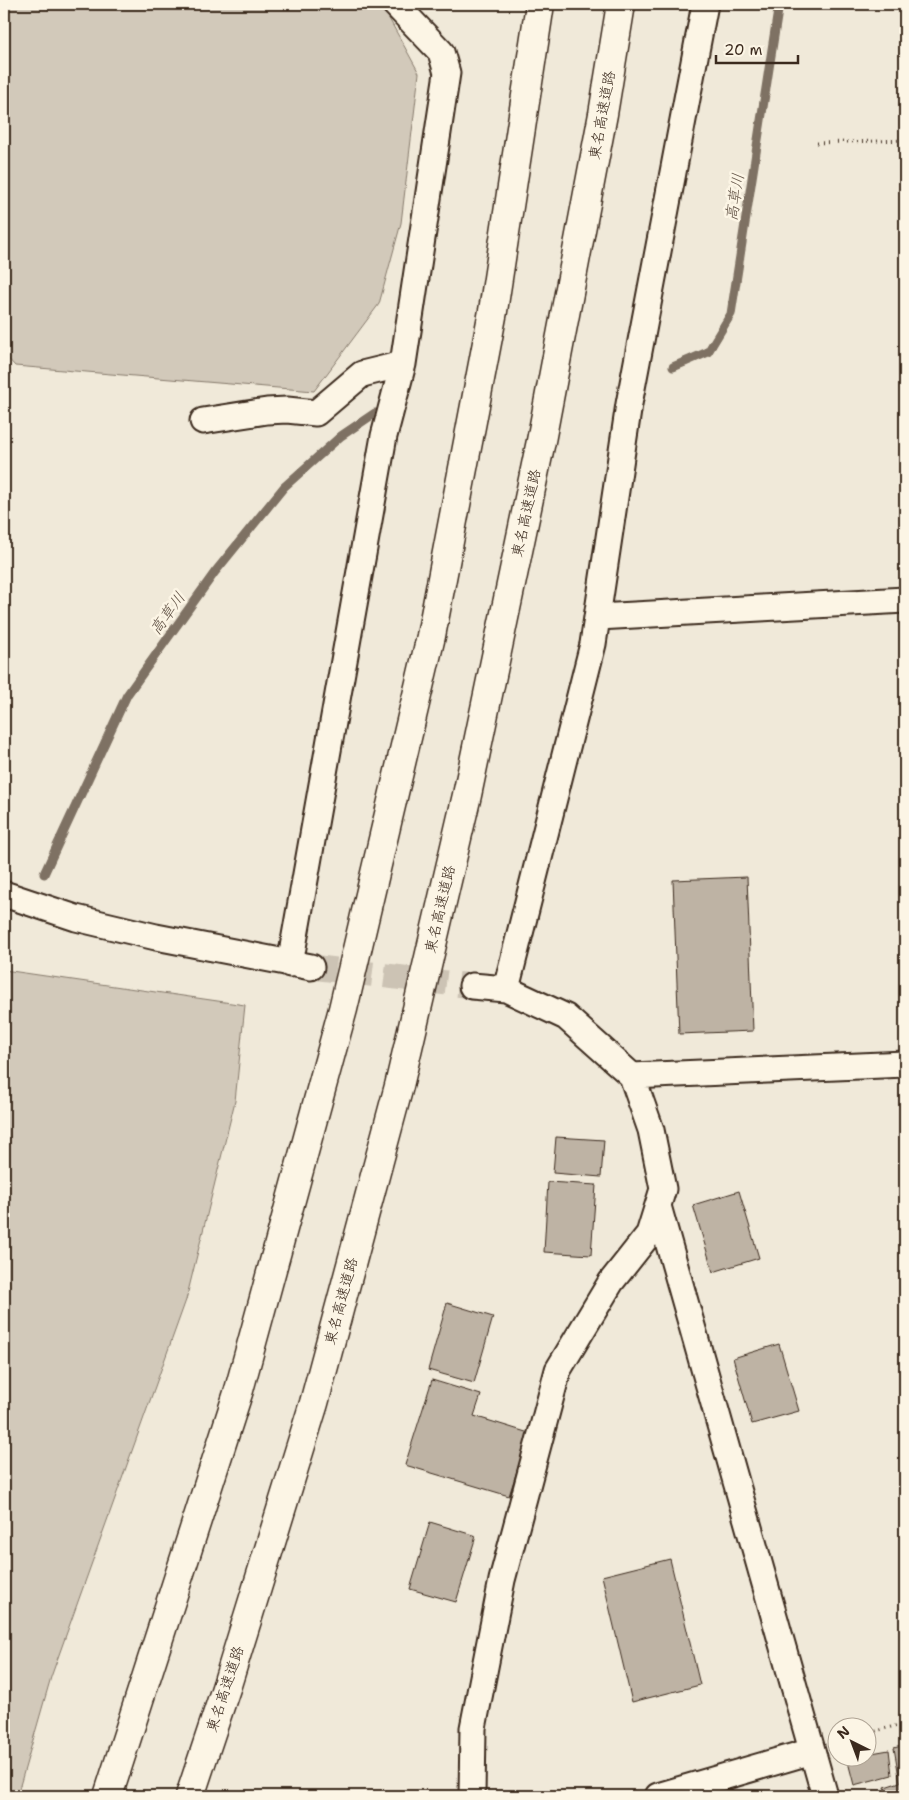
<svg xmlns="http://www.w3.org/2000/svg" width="909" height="1800" font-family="'Shantell Sans','Klee One',sans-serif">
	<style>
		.green { fill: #d2c9ba; stroke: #867a6c }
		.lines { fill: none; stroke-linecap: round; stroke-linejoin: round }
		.stream { stroke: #7e7163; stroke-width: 9 }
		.building { fill: #beb3a4; stroke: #3b2a1e }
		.street-tunnel { stroke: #ccc3b4; stroke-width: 25; stroke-dasharray: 25 12; stroke-linecap: butt }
		.street-casing { stroke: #3b2a1e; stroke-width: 29 }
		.highway-casing { stroke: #3b2a1e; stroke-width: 31 }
		.path { stroke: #3b2a1e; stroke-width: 3; stroke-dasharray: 1 4; stroke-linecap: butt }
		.street { stroke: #fcf5e5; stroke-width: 25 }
		.highway { stroke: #fcf5e5; stroke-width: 28 }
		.labels { text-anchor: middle; stroke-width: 5; stroke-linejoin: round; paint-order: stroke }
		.street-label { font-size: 15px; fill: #3b2a1e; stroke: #fcf5e5 }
		.water-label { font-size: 16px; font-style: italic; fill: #625346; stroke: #fcf5e5 }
	</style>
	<rect width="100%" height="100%" fill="#f0e9d9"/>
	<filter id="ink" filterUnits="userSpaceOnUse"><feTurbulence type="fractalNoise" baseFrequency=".02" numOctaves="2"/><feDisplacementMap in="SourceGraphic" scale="10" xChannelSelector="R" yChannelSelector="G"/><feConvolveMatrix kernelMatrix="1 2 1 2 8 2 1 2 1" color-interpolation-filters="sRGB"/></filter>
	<g filter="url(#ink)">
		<!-- green -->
		<path class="green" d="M4 4H381L419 73 401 223 379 304 314 391 15 366 4 354Z
			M4 970 245 1005 235 1101 186 1300 51 1677 17 1796H4Z"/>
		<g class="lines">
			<!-- stream -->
			<path class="stream" d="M673 367 708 352 731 314 779 4
				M44 874 127 695 215 572 284 487 341 436 375 413"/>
		</g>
		<!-- building -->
		<path class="building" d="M747 877 753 1031 679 1034 673 880Z
			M556 1137 604 1140 601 1177 553 1173Z
			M548 1182 596 1185 591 1255 544 1252Z
			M739 1191 759 1258 713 1272 693 1205Z
			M447 1303 493 1317 474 1383 428 1370Z
			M779 1344 799 1411 752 1424 733 1358Z
			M432 1380 481 1395 474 1416 529 1433 509 1496 405 1465Z
			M430 1522 476 1536 456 1602 410 1589Z
			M670 1559 700 1685 632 1702 602 1576Z
			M905 1745V1796H887L885 1787 900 1782 894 1748Z
			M889 1750 892 1775 854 1785 847 1758H866V1754Z"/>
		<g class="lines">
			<!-- street-tunnel -->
			<path class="street-tunnel" d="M311 967 472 986"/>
			<!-- street casing -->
			<g class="street-casing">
				<path id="street" d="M203 421 267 411 287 410 316 413 362 374 403 364
					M598 617 905 600
					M4 894 76 918 156 937 311 967
					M290 964 384 436 403 364 447 73 441 52 395 4
					M506 989 593 644 629 404 705 4
					M632 1076 905 1064
					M658 1206 825 1796
					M472 1796 473 1728 502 1580 558 1370 611 1282 649 1234 663 1189 651 1130 632 1076 566 1017 506 989 472 986
					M658 1796 812 1751"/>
			</g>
			<!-- highway casing -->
			<g class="highway-casing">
				<path id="highway" d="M108 1796 239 1390 343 1009 431 636 493 311 540 4
					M190 1796 227 1685 314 1403 399 1086 467 795 541 441 603 114 621 4"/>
			</g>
			<!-- path -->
			<path class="path" d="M817 143 905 140
				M866 1734 905 1723"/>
			<!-- street -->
			<use href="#street" class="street"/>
			<!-- highway -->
			<use href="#highway" class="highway"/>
		</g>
	</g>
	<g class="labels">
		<!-- street labels -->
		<g class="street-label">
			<text transform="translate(602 115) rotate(-80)" y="5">東名高速道路</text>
			<text transform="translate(526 513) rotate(-78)" y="5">東名高速道路</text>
			<text transform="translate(440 909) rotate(-77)" y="5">東名高速道路</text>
			<text transform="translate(341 1301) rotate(-75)" y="5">東名高速道路</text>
			<text transform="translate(225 1689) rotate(-72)" y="5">東名高速道路</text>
		</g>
		<!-- water labels -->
		<g class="water-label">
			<text transform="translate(734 197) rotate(-81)" y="6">高草川</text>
			<text transform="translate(167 613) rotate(-54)" y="6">高草川</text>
		</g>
	</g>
	<!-- margin -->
	<rect width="909" height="1800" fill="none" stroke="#fcf5e5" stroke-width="20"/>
	<rect x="10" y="10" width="889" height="1780" fill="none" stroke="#3b2a1e" stroke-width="2" filter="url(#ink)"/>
	<!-- north arrow -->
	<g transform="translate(852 1742) rotate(318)"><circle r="24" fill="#fcf5e5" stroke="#afa495"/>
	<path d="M0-4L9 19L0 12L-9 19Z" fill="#3b2a1e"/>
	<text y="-8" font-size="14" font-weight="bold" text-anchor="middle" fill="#3b2a1e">N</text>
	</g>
	<!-- scale -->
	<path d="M716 55v8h82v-8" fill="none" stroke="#3b2a1e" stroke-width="2.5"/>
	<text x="724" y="55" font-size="15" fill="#3b2a1e" stroke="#fcf5e5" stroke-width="4" paint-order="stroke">20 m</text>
</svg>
